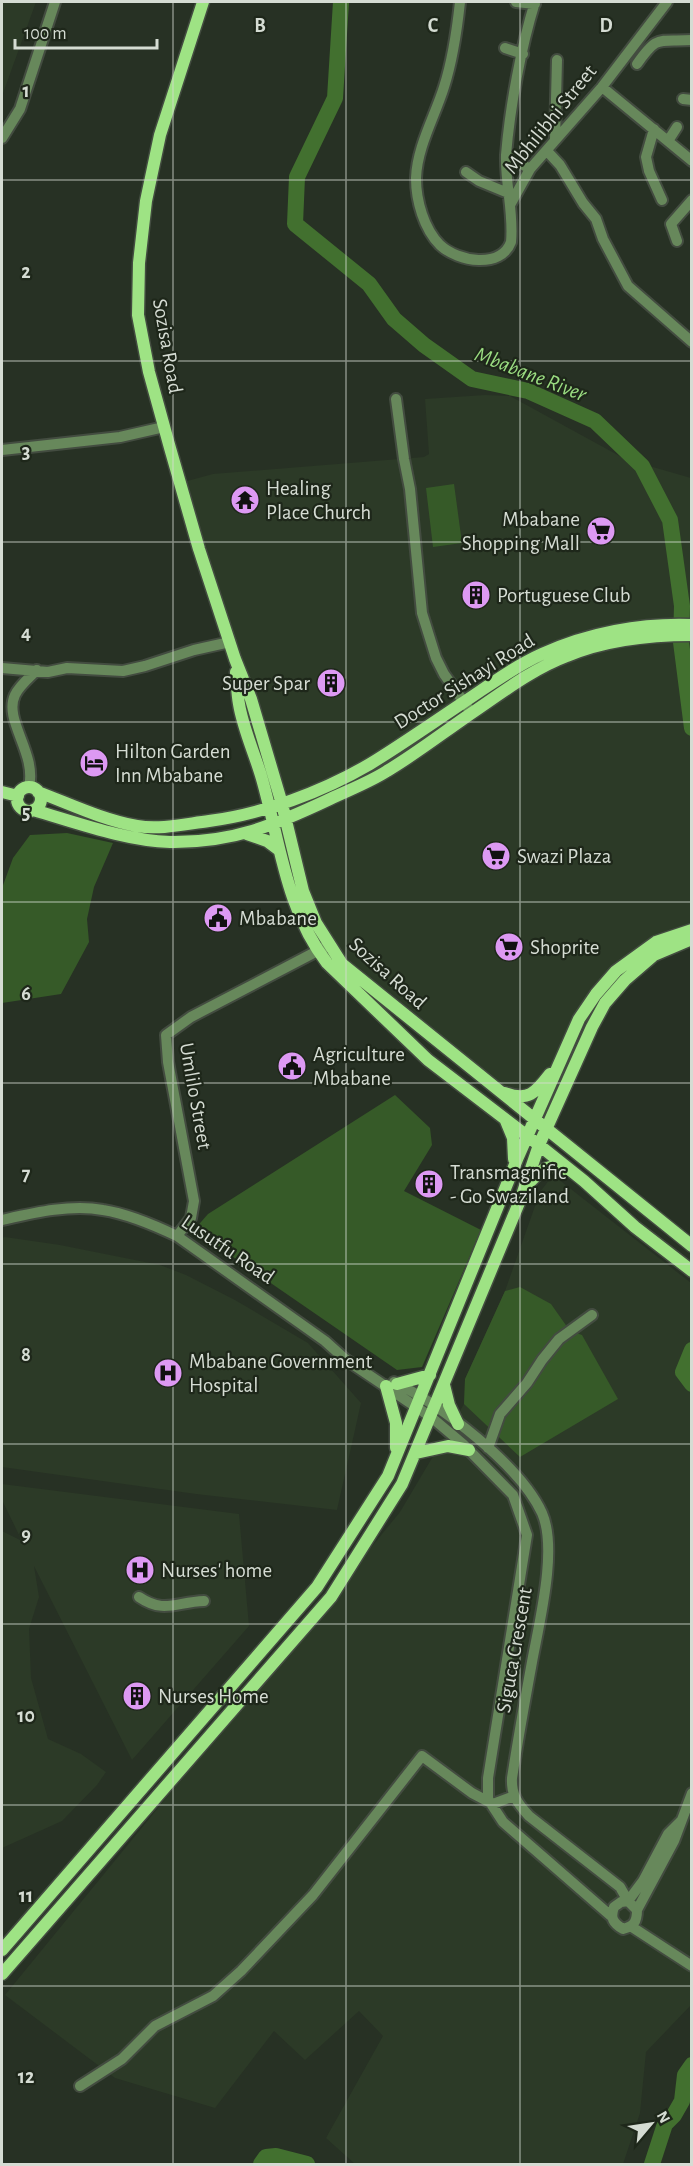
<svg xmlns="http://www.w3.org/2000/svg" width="693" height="2166" font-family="'Alegreya Sans',sans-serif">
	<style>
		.built { fill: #2c3a27 }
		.green { fill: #365a28 }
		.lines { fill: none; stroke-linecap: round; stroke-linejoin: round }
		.river { stroke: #42702f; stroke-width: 16 }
		.minor-casing { stroke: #434c40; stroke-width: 14 }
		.major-casing { stroke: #434c40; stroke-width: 15 }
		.minor { stroke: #67885b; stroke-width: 10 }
		.major { stroke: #9ee384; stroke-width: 12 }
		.grid { fill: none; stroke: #d5dcd3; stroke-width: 1.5; stroke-opacity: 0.55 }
		.labels { text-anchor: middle; stroke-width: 4.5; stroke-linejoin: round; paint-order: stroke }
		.street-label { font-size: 21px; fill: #d5dcd3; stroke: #1e271a }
		.poi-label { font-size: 21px; fill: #d5dcd3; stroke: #1e271a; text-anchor: start }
		.water-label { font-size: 22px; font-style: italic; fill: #9adc81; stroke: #1e271a }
		.grid-label { font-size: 20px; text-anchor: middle; font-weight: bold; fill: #d5dcd3; stroke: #1e271a; stroke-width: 4.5; stroke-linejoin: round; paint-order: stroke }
	</style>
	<rect width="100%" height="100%" fill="#273124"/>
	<!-- built -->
	<path class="built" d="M2 2H36L2 96Z
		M485 395 510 396 625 459 691 478V930L656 942 596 994 536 1120 342 964 316 923 180 483 213 474 424 457 429 454 425 399Z
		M553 1175 691 1283V2005L646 2052 640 2113 623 2164H355L326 2138 383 2036 359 2011 305 2060 274 2031 215 2108 115 2078 5 1995 400 1512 464 1404 465 1379 505 1291 540 1192Z
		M5 1237 60 1245 160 1265 186 1275 235 1300 308 1343 361 1403 337 1510 196 1494 2 1467V1238Z
		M2 1484 239 1514 249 1626 132 1760 34 1566 39 1597 29 1629 31 1678 48 1739 81 1754 106 1772 97 1785 62 1821 2 1848V1531L22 1541 2 1500Z"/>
	<!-- green -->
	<path class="green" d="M454 484 462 543 433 547 426 488Z
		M67 833 113 843 94 887 87 919 89 942 61 994 2 1003V888L13 858 30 835Z
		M395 1095 430 1128 432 1145 404 1191 481 1230 422 1367 397 1370 194 1230 208 1214Z
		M520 1287 551 1304 570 1331 582 1335 618 1399 520 1457 464 1404 465 1379 505 1291Z"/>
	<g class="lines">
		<!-- river -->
		<path class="river" d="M341 2 335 98 297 177 295 224 369 284 394 319 424 345 472 379 528 391 595 421 642 466 670 520 682 606 681 642 692 728
			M692 1350 683 1372 692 1384
			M261 2164 266 2157 276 2156 307 2164
			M652 2164 665 2124 674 2115 682 2101 685 2075 692 2065"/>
		<!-- minor casing -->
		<g class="minor-casing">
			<path id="minor" d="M460 2C457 30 453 59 444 87 435 116 417 147 416 178 416 201 424 229 440 245 458 262 501 269 511 242 514 213 505 184 506 155 510 107 521 47 535 2
				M516 2 535 4
				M505 48 523 54
				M637 64C658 34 658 42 692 40
				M602 87 692 161
				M683 99 692 100
				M654 129 646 157 649 171 662 200
				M2 138 20 109 55 2
				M555 139 557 60
				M668 141 677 127
				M547 151 560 165 583 203 596 219 603 239 628 286 692 342
				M506 155 530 169
				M466 172 479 181 508 193
				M510 205 530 169 602 87 667 2
				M677 241 671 224 692 200
				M396 399 404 459 410 489 422 613 436 658 444 674 468 708
				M2 450 120 437 164 427
				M2 668 48 672 67 668 123 671 145 666 194 650 230 642
				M29 787C37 753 3 720 15 695 19 686 30 677 37 670
				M2 1220C33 1213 70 1204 103 1210 129 1214 154 1225 177 1236L325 1341 345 1359 431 1417 463 1444 513 1495 527 1535 488 1778V1799L503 1822 611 1916
				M177 1236 191 1218 194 1201 168 1062 166 1035 191 1017 325 947
				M394 1382C441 1405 520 1465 542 1513 558 1549 539 1623 532 1662 525 1700 518 1739 512 1778 511 1795 518 1804 529 1816L620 1887 628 1901 637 1910C637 1922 634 1926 623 1929 613 1923 610 1918 614 1907L621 1902 628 1901 643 1881 668 1834 681 1821
				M488 1448 500 1414 527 1383 542 1360 559 1339 592 1315
				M139 1597C164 1614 176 1602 204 1601
				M637 1910 674 1841 692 1793
				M632 1927 692 1966
				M80 2086 122 2059 155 2026 213 1996 241 1971 313 1895 422 1756 472 1793 493 1804 514 1796"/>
		</g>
		<!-- major casing -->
		<g class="major-casing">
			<path id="major" d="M203 2 160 135 146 201 139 263 138 315 149 372 170 448 199 549 235 659 251 699 282 804 303 891 316 923 342 964 692 1246
				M236 672C237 683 237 694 239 704 243 729 255 754 262 779 280 842 286 910 327 963L428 1060 539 1145 584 1181 635 1227 692 1271
				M17 799a12 12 0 1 1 24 0a12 12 0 1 1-24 0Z
				M2 792 18 796
				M38 792C70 804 103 820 137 826 160 830 185 824 209 821 263 814 322 792 370 764 401 745 431 724 461 704 487 687 513 667 542 654 588 633 641 623 692 625
				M33 810C75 822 126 841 170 842 233 843 275 825 330 799 349 790 370 782 387 771 414 755 440 735 466 717 499 695 530 670 567 656 605 640 650 635 692 635
				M247 834 267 841 279 850
				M505 1093C529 1102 536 1092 550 1074
				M506 1121 513 1138 514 1159
				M527 1185C540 1171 548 1161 568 1170
				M397 1384 430 1375
				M444 1385 449 1405 458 1424
				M386 1386 396 1423V1448
				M416 1453 448 1446 469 1450
				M2 1950 317 1587 388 1476 518 1157 579 1019 596 994 616 971 656 942 692 930
				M2 1974 331 1597 402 1484 521 1198 539 1145 592 1027 605 1003 625 980 654 955 692 939"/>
		</g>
		<!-- minor -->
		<use href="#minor" class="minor"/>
		<!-- major -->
		<use href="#major" class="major"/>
	</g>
	<!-- grid -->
	<path class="grid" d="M173 2V2164M346 2V2164M520 2V2164M2 180H692M2 361H692M2 542H692M2 722H692M2 902H692M2 1083H692M2 1264H692M2 1444H692M2 1624H692M2 1805H692M2 1986H692"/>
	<!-- icons -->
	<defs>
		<g id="temple-disc" transform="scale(1.5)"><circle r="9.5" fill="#dd99f3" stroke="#1e271a"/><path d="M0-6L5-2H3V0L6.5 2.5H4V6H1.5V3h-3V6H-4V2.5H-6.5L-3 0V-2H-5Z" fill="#111"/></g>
		<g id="supermarket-disc" transform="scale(1.5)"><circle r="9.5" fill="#dd99f3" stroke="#1e271a"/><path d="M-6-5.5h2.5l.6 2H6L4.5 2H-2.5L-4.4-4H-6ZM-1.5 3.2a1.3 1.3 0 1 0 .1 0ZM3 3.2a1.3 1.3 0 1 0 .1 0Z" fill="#111"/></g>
		<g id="building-disc" transform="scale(1.5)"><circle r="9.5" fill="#dd99f3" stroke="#1e271a"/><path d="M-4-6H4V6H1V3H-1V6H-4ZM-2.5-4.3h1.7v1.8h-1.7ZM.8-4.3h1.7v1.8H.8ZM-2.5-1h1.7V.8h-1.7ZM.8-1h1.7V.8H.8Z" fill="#111"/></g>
		<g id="hotel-disc" transform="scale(1.5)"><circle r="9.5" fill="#dd99f3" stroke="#1e271a"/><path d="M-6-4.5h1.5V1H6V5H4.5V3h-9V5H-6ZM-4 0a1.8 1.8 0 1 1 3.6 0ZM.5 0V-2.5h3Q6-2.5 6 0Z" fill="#111"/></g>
		<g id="civic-disc" transform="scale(1.5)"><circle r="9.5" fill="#dd99f3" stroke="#1e271a"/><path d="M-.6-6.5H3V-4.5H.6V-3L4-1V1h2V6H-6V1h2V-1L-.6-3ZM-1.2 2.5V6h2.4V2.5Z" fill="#111"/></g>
		<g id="hospital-disc" transform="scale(1.5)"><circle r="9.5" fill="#dd99f3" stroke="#1e271a"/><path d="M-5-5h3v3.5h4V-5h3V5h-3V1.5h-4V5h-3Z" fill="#111"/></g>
	</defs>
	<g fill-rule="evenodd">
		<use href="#temple-disc" x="245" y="500"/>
		<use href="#supermarket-disc" x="601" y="531"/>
		<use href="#building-disc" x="476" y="595"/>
		<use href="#building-disc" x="331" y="683"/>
		<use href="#hotel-disc" x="94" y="763"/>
		<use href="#supermarket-disc" x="496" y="856"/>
		<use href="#civic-disc" x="218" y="918"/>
		<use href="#supermarket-disc" x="509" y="947"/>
		<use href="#civic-disc" x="292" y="1066"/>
		<use href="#building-disc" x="429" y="1184"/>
		<use href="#hospital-disc" x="168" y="1373"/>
		<use href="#hospital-disc" x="140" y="1570"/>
		<use href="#building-disc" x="137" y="1696"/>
	</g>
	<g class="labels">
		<!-- street labels -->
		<g class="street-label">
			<text transform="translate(550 119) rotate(-51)" y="7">Mbhilibhi Street</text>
			<text transform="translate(168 346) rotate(80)" y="7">Sozisa Road</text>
			<text transform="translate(464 681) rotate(-32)" y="7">Doctor Sishayi Road</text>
			<text transform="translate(388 973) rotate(42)" y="7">Sozisa Road</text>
			<text transform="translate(196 1096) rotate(80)" y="7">Umlilo Street</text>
			<text transform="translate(228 1249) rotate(34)" y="7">Lusutfu Road</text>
			<text transform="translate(514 1650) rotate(-80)" y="7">Siguca Crescent</text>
		</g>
		<!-- poi labels -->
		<g class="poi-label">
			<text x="266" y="495">Healing<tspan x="266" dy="24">Place Church</tspan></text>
			<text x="580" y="526" text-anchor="end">Mbabane<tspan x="580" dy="24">Shopping Mall</tspan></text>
			<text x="497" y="602">Portuguese Club</text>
			<text x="310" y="690" text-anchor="end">Super Spar</text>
			<text x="115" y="758">Hilton Garden<tspan x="115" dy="24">Inn Mbabane</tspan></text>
			<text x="517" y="863">Swazi Plaza</text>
			<text x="239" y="925">Mbabane</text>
			<text x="530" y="954">Shoprite</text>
			<text x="313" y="1061">Agriculture<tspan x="313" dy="24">Mbabane</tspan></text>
			<text x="450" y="1179">Transmagnific<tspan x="450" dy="24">- Go Swaziland</tspan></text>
			<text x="189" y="1368">Mbabane Government<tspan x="189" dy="24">Hospital</tspan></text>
			<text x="161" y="1577">Nurses' home</text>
			<text x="158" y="1703">Nurses Home</text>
		</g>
		<!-- water labels -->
		<g class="water-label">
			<text transform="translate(531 373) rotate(21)" y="8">Mbabane River</text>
		</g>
	</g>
	<g class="grid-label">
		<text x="260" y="32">B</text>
		<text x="433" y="32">C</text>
		<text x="606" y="32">D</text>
		<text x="26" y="97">1</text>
		<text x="26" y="278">2</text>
		<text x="26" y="458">3</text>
		<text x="26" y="639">4</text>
		<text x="26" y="819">5</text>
		<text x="26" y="1000">6</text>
		<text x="26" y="1180">7</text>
		<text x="26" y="1361">8</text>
		<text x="26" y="1541">9</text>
		<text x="26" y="1722">10</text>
		<text x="26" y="1902">11</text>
		<text x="26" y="2083">12</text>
	</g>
	<!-- border -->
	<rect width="693" height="2166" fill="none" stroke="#d5dcd3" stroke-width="6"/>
	<!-- north arrow -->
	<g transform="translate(651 2124) rotate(61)" stroke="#1e271a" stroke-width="4.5" paint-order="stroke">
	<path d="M0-4.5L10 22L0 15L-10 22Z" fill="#d5dcd3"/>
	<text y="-9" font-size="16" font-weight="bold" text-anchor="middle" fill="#d5dcd3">N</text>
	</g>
	<!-- scale -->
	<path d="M15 39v9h142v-9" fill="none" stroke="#d5dcd3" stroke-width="3"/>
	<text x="24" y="39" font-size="18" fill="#d5dcd3" stroke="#1e271a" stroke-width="4.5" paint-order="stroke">100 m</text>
</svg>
